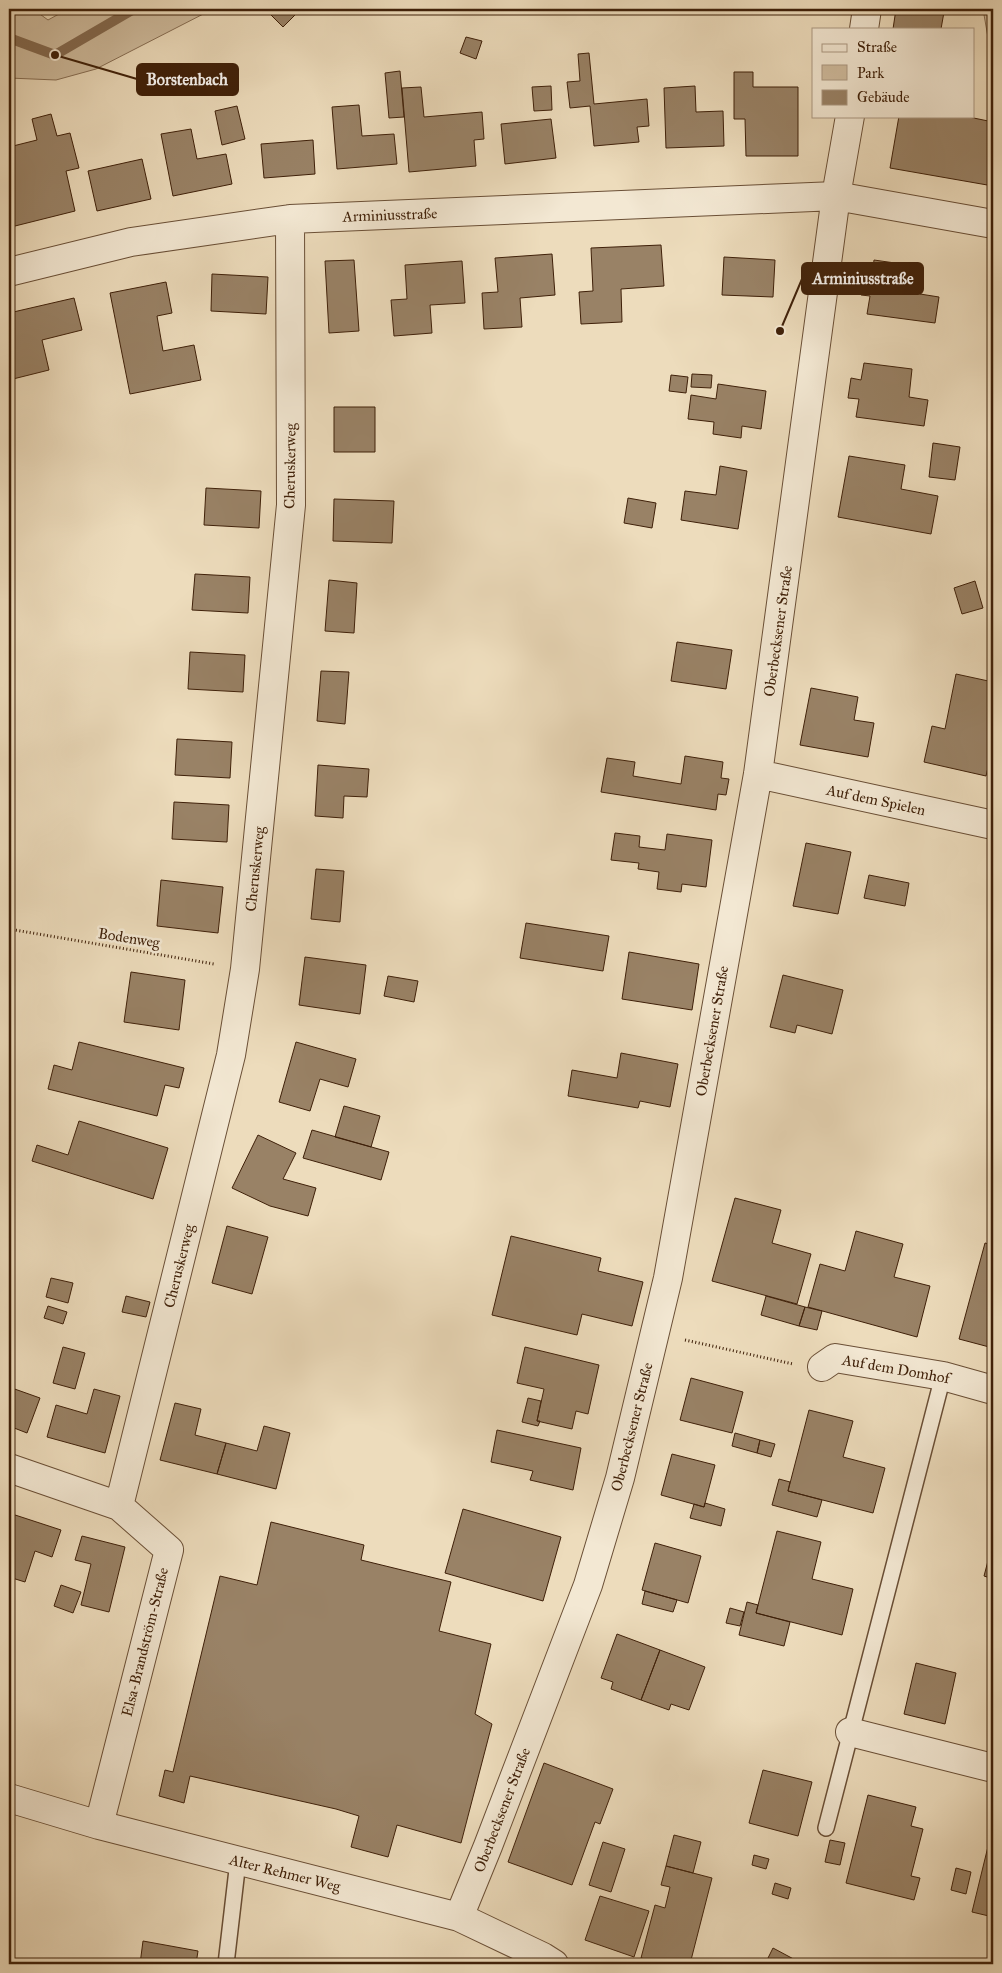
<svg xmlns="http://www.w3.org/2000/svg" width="1002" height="1973" font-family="'IM FELL Great Primer',serif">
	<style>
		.green { fill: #cfbc9e; stroke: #876e54 }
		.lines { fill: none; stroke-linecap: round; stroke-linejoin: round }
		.stream { stroke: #846a50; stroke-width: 10 }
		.building { fill: #998266; stroke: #3f2009 }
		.service-casing { stroke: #6a4f36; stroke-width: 18 }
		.minor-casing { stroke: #6a4f36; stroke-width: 30 }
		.path { stroke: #3f2009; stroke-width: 3; stroke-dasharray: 1 2.5; stroke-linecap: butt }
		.service { stroke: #f3e8d3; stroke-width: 15 }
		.minor { stroke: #f3e8d3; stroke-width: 28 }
		.labels { text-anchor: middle; stroke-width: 5; stroke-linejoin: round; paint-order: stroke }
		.street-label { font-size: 15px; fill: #3f2009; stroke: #f3e8d3 }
		.leader { fill: none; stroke: #3f2009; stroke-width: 2 }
		.callout-dot { fill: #3f2009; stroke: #f3e8d3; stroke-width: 2 }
		.callout { fill: #3f2009; stroke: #3f2009; stroke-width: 2 }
		.callout-label { font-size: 16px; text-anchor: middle; font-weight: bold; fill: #fff }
	</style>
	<rect width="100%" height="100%" fill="#eddcbc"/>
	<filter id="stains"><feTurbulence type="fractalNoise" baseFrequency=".004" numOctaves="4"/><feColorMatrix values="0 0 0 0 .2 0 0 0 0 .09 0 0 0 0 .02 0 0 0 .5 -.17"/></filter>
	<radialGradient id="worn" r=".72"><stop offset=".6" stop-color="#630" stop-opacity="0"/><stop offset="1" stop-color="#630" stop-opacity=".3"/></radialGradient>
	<!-- green -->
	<path class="green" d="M9 9H33L48 20 68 9H213L96 69 56 80 9 78Z
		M983 9H993V66Z"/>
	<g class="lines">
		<!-- stream -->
		<path class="stream" d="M9 38 55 55 134 9"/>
	</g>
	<!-- building -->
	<path class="building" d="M265 9H301L283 27Z
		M896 9H927L944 12 941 29H893Z
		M466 37 482 41 476 59 460 53Z
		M589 53 594 104 647 99 649 126 637 127 639 142 594 146 590 106 570 108 567 82 580 81 578 54Z
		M400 71 404 117 389 118 385 73Z
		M734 72H753V87H798V156H746L745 119H734Z
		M551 86 552 110 534 111 532 87Z
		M695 86 696 112 723 111 724 146 666 148 664 88Z
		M421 87 424 117 482 112 484 139 474 140 476 166 409 172 402 88Z
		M359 105 362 136 394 134 397 164 337 169 332 107Z
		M237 106 245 139 222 145 215 111Z
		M51 114 57 136 70 133 79 168 66 171 75 211 11 227 9 217V147L37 140 32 119Z
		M899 116H964L993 122V186L890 168Z
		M551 119 556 158 505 164 501 124Z
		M191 129 197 159 226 154 232 184 173 196 161 134Z
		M313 140 315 174 264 178 261 144Z
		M142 159 151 199 97 211 88 171Z
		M661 245 664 286 621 289 622 322 581 324 579 292 593 291 591 248Z
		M552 254 555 295 520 298 522 327 484 329 482 293 498 292 495 258Z
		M724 257 775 260 773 297 722 295Z
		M354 260 359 331 329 333 325 261Z
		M874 260 923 267 920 294 939 297 935 323 867 314 870 296 861 295 864 277 872 278Z
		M462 261 465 303 430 305 432 333 394 336 391 300 407 299 405 265Z
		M212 274 268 277 266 314 211 311Z
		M166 282 172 313 157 316 163 351 194 345 201 380 130 394 110 293Z
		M74 298 82 330 42 340 49 370 9 380V313Z
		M864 363 912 369 909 397 928 400 924 426 856 417 859 399 848 398 851 378 861 380Z
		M692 374 712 375 711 388 691 387Z
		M671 375 688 377 686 393 669 391Z
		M718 384 766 391 761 429 742 426 741 438 713 434 714 422 688 419 691 395 716 399Z
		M334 407H375V452H334Z
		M933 443 960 447 955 480 929 477Z
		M849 456 905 465 901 489 938 496 931 534 838 517Z
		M720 466 747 471 738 529 681 520 685 491 716 495Z
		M206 488 261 491 259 528 204 525Z
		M628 498 656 503 652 528 624 523Z
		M334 499 394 501 392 543 333 541Z
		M195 574 250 577 248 613 192 610Z
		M329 580 357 583 354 633 325 631Z
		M975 581 983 608 962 614 954 588Z
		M677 642 732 650 726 689 671 681Z
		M190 652 245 655 243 692 188 689Z
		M321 671 349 672 345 724 317 721Z
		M956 674 993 682V750H992L986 776 924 762 932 726 945 729Z
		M811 688 858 697 854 720 874 723 868 757 800 745Z
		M177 739 232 742 230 778 175 775Z
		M685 756 723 762 721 778 729 779 726 795 718 794 716 810 601 792 607 758 635 762 633 776 681 784Z
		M318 765 369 769 367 797 344 796 343 818 315 816Z
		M174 802 229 805 227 842 172 839Z
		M615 833 640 836 639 847 665 850 667 834 712 840 706 887 682 884 681 892 657 889 659 872 638 869 639 863 611 860Z
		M806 843 851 852 838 914 793 906Z
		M316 869 344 871 340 922 311 919Z
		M869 875 909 883 905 906 864 898Z
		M161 880 223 887 218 933 157 926Z
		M526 923 609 936 603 971 520 958Z
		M629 952 699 964 692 1010 622 999Z
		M305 957 366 965 360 1014 299 1005Z
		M131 972 185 980 179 1030 124 1022Z
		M783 975 843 990 832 1034 797 1025 795 1033 770 1027Z
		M388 976 418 981 414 1002 384 996Z
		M79 1042 184 1068 179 1088 165 1085 157 1116 48 1089 54 1065 72 1070Z
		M296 1042 356 1059 348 1087 320 1079 310 1111 279 1102Z
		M621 1053 678 1064 670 1107 640 1101 638 1108 568 1096 572 1070 617 1078Z
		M344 1106 380 1116 371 1147 335 1137Z
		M79 1121 168 1148 153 1199 32 1161 37 1145 68 1155Z
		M312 1130 389 1152 381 1180 303 1158Z
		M258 1135 296 1153 283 1179 316 1188 308 1216 270 1206 232 1188Z
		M735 1198 781 1210 772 1243 811 1254 797 1304 712 1281Z
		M227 1226 268 1237 252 1294 212 1283Z
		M856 1231 903 1244 894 1277 930 1286 917 1337 808 1307 820 1264 845 1271Z
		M511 1236 601 1258 598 1271 643 1282 632 1326 582 1314 577 1335 492 1315Z
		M985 1243 993 1245V1348L959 1339Z
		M51 1278 73 1283 68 1303 46 1297Z
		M126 1296 150 1302 146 1317 122 1312Z
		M766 1296 805 1307 799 1326 761 1315Z
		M48 1306 67 1312 63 1324 44 1318Z
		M805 1307 822 1311 817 1330 799 1326Z
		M63 1347 85 1353 75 1389 53 1383Z
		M525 1347 599 1365 588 1414 576 1411 572 1429 537 1421 544 1389 517 1383Z
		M691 1378 743 1392 732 1433 680 1420Z
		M9 1387 40 1398 27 1433 9 1426Z
		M94 1389 120 1396 105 1453 47 1437 56 1405 87 1414Z
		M528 1398 541 1401 537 1421H540L538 1426 522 1422Z
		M175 1403 201 1409 195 1435 226 1443 217 1474 160 1460Z
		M809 1410 853 1421 843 1457 885 1468 873 1513 788 1491Z
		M264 1426 290 1433 276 1489 217 1474 226 1443 257 1451Z
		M497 1430 581 1448 573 1490 530 1480 533 1471 491 1462Z
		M735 1433 760 1440 757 1453 732 1446Z
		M760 1440 775 1444 771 1457 757 1453Z
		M672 1454 715 1465 704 1507 661 1495Z
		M779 1479 790 1482 788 1491 822 1500 817 1517 772 1505Z
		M705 1503 725 1509 721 1526 690 1518 694 1504 704 1507Z
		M463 1509 561 1537 543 1601 445 1573Z
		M9 1513 61 1530 52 1557 35 1551 25 1582 9 1577Z
		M271 1522 364 1545 361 1560 451 1582 439 1631 491 1644 475 1714 492 1724 461 1843 397 1825 388 1857 351 1847 359 1816 336 1809 190 1776 184 1803 159 1796 165 1770 173 1772 220 1576 257 1585Z
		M777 1531 821 1542 812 1579 853 1589 842 1635 756 1613Z
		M82 1536 125 1547 109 1612 81 1605 91 1564 75 1560Z
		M993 1542V1579L984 1576Z
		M655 1543 701 1556 688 1603 642 1590Z
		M61 1585 81 1592 73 1613 54 1606Z
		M645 1591 677 1600 673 1612 642 1604Z
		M747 1602 758 1605 756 1613 790 1622 784 1646 739 1635Z
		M730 1608 744 1612 740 1626 726 1623Z
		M617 1634 660 1650 641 1700 611 1689 613 1682 601 1678Z
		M660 1650 705 1667 689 1710 671 1704 669 1710 641 1700Z
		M916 1663 956 1673 945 1724 904 1714Z
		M544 1763 613 1789 600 1824 595 1822 572 1885 508 1862Z
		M763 1770 812 1782 798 1836 749 1823Z
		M868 1795 916 1807 911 1826 923 1829 911 1876 920 1878 914 1900 846 1883Z
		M993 1826V1917L972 1912Z
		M674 1835 701 1842 693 1873 666 1866Z
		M830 1840 845 1843 840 1865 825 1862Z
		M603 1842 625 1849 611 1892 589 1885Z
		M754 1855 769 1859 766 1869 752 1865Z
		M666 1866 712 1878 690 1964H665L641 1958 655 1905 665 1908 670 1887 661 1885Z
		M956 1868 971 1872 966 1894 951 1890Z
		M775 1883 791 1888 788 1899 772 1894Z
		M600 1896 649 1911 634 1957 585 1940Z
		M143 1941 198 1951 196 1964H140Z
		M773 1948 801 1963 800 1964H765Z
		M641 1958 665 1964H639Z"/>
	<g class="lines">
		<!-- service casing -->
		<g class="service-casing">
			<path id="service" d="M826 1828 943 1376
				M226 1964 238 1861"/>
		</g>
		<!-- minor casing -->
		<g class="minor-casing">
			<path id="minor" d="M864 29 867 9
				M9 272 131 242 290 219 836 196 993 224
				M758 774 993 825
				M822 1367 835 1358 943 1376 993 1390
				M9 1468 119 1506 169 1550 99 1825
				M119 1506 231 1055 245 969 291 505 290 219
				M850 1732 993 1768
				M9 1798 99 1825 459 1917 543 1957 554 1964
				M459 1917 488 1846 588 1585 620 1478 668 1278 758 774 836 196 850 116"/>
		</g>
		<!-- path -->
		<path class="path" d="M9 929 214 964
			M685 1340 793 1364"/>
		<!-- service -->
		<use href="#service" class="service"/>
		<!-- minor -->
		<use href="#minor" class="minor"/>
	</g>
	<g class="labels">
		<!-- street labels -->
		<g class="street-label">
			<text transform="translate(390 215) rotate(-2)" y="5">Arminiusstraße</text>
			<text transform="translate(290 466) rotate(-89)" y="5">Cheruskerweg</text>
			<text transform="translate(778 631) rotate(-82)" y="5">Oberbecksener Straße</text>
			<text transform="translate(876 800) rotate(12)" y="5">Auf dem Spielen</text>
			<text transform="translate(255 869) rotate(-84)" y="5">Cheruskerweg</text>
			<text transform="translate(129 938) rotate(9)" y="5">Bodenweg</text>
			<text transform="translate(712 1031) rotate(-80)" y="5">Oberbecksener Straße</text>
			<text transform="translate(179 1266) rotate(-76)" y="5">Cheruskerweg</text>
			<text transform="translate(896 1369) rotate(10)" y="5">Auf dem Domhof</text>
			<text transform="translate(632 1427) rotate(-76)" y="5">Oberbecksener Straße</text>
			<text transform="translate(145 1642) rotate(-76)" y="5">Elsa-Brandström-Straße</text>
			<text transform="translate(502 1810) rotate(-69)" y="5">Oberbecksener Straße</text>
			<text transform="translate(285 1873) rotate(14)" y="5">Alter Rehmer Weg</text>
		</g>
	</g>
	<!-- callouts -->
	<path class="leader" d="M55 55L137 79M780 331L802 279"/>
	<g class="callout-dot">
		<circle cx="55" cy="55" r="5"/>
		<circle cx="780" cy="331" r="5"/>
	</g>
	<g class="callout">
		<rect x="137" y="64" width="101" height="31" rx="5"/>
		<rect x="802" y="263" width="121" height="31" rx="5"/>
	</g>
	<g class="callout-label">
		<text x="187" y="85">Borstenbach</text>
		<text x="863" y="284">Arminiusstraße</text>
	</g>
	<!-- margin -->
	<rect width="1002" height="1973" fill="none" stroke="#eddcbc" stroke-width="30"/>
	<rect x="10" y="10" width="982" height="1953" fill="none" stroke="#3f2009" stroke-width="2.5"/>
	<rect x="15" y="15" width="972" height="1943" fill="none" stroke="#3f2009"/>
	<!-- legend -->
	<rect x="812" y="28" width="162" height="90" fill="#f3e8d3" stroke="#ab9882"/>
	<rect x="822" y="44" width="25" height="8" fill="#f3e8d3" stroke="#ab9882"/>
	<text x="857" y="52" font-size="15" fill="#3f2009">Straße</text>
	<rect x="822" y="65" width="25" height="15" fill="#cfbc9e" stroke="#ab9882"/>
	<text x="857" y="78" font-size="15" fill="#3f2009">Park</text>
	<rect x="822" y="90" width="25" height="15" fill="#998266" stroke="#ab9882"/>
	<text x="857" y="102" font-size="15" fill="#3f2009">Gebäude</text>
	<rect width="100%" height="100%" filter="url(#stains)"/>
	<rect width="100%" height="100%" fill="url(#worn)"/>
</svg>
